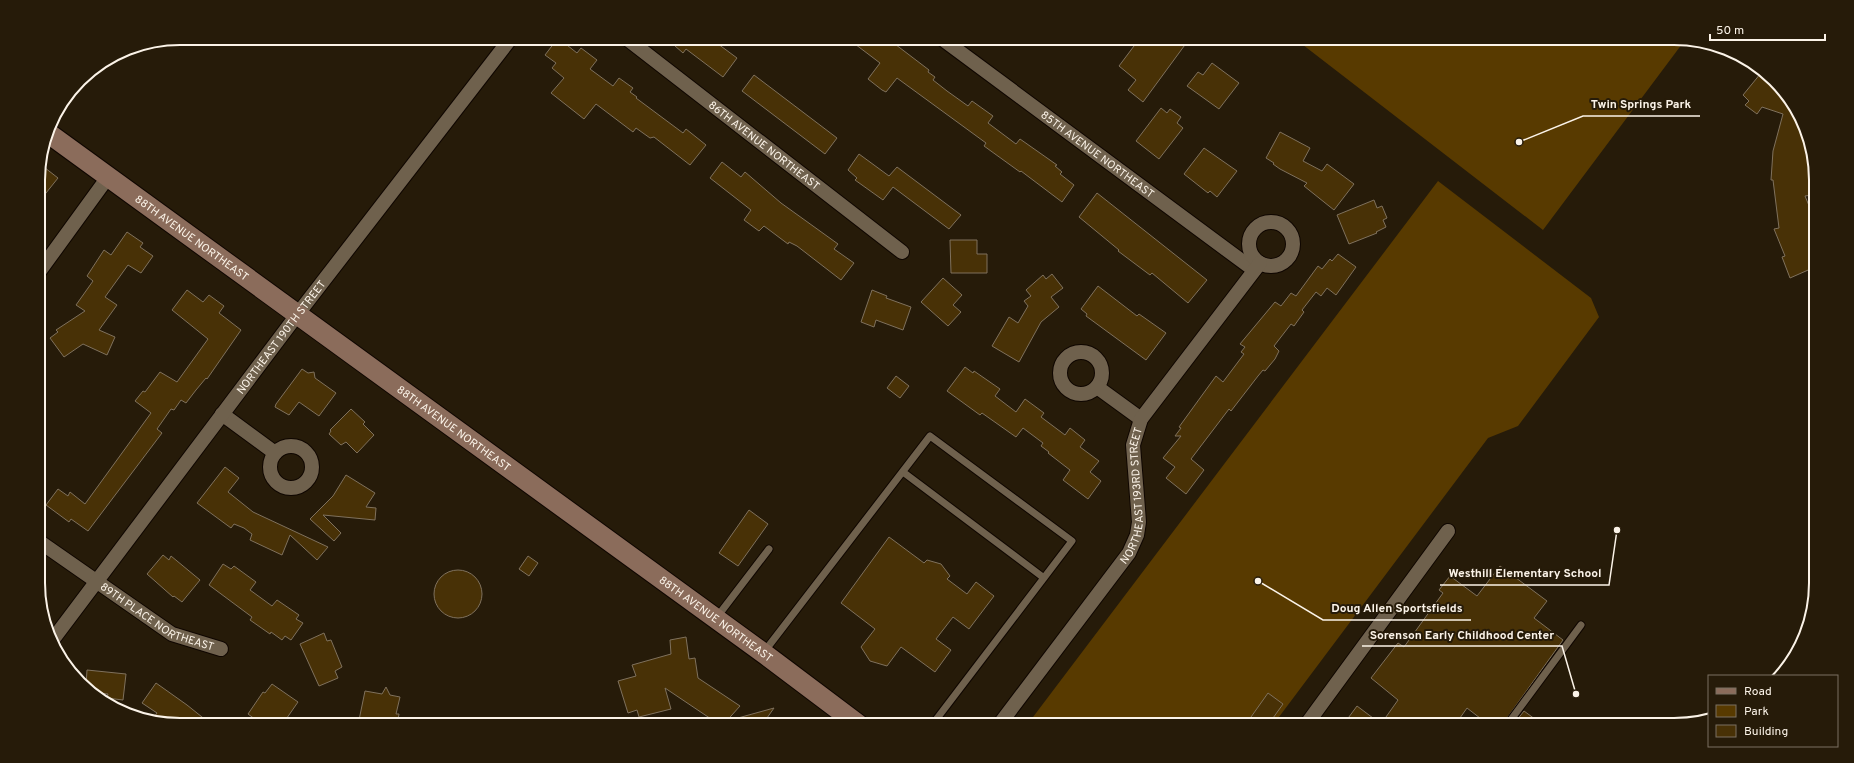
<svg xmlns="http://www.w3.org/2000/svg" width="1854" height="763" font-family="Overpass,sans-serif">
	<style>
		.green { fill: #583a00 }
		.building { fill: #483106; stroke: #7f715d }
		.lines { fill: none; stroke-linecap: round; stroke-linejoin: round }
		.lane-casing { stroke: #0f0600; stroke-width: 9 }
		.street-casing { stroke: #0f0600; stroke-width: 16 }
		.secondary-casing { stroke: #0f0600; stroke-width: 22 }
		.lane { stroke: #6f614d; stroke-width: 7 }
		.street { stroke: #6f614d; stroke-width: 14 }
		.secondary { stroke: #8b6c5b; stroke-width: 20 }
		.labels { text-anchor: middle; stroke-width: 4; stroke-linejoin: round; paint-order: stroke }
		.street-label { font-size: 11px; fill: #fbf3e8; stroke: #261b09 }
		.rim { fill: none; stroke: #fbf3e8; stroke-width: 2 }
		.leader { fill: none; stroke: #fbf3e8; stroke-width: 1.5 }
		.callout-dot { fill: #fbf3e8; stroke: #261b09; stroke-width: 1.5 }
		.callout-label { font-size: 12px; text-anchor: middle; font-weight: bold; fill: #fbf3e8; stroke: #261b09; stroke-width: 4; stroke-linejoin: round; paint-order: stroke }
	</style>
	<rect width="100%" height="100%" fill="#261b09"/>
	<!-- green -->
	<path class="green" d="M1294 38H1674L1685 40 1543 230Z
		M1438 181 1591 298 1599 317 1518 426 1488 438 1273 725H1027Z"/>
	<!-- building -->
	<path class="building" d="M558 38 577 53 581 48 597 60 590 69 613 86 619 78 633 88 630 92 637 97 636 98 683 133 686 129 706 145 690 165 654 137 650 138 636 128 633 132 596 104 584 119 551 93 564 78 552 68 556 63 545 55Z
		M666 38H710L737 58 723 77 686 49 683 53Z
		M847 38H887L929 70 928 72 935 77 933 80 947 91 968 106 972 101 993 116 988 123 1016 144 1020 139 1057 165 1055 166 1062 172 1060 174 1074 185 1062 202 1021 171 1020 172 984 146 986 143 897 78 886 92 882 90 868 79 880 63Z
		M1140 38H1190L1143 102 1128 90 1136 80 1119 66Z
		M1212 63 1239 83 1219 109 1187 86 1198 72 1203 75Z
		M1761 73 1781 86 1802 117 1813 155 1812 195 1805 196 1815 220V267L1790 278 1782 257 1785 256 1774 229 1779 228 1773 180H1771L1773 151 1783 114 1762 107 1757 114 1745 105 1749 101 1743 95Z
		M754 75 837 138 825 154 742 91Z
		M1161 108 1167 113 1170 109 1181 117 1177 123 1183 128 1159 159 1136 141Z
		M1280 132 1310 148 1303 161 1322 171 1327 164 1354 184 1334 210 1304 186 1307 183 1280 169 1273 164 1274 163 1266 158Z
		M1204 148 1237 171 1217 197 1210 191 1208 193 1184 174Z
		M859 154 889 176 897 167 961 215 949 229 893 187 883 200 855 180 857 178 848 170Z
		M722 162 741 177 745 172 781 203 838 244 834 249 854 263 841 280 797 246 789 242 788 244 764 226 759 231 744 220 751 210 710 178Z
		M40 164 58 178 38 203V170Z
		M1097 193 1207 280 1188 303 1152 273 1150 275 1118 251 1119 250 1079 217Z
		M1374 200 1377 208 1382 206 1387 218 1383 220 1386 227 1376 232 1377 233 1349 244 1337 215Z
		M127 232 143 243 140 247 153 256 141 273 128 265 105 297 117 305 99 330 115 337 107 355 83 344 64 357 50 338 58 332 56 330 85 311 76 305 93 281 87 276 104 250 111 255Z
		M950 240H977V254H987V273H951Z
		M1338 254 1356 267 1336 295 1327 288 1321 296 1316 292 1302 310 1304 312 1294 326 1291 324 1274 346 1279 351 1275 359 1265 371 1263 370 1258 376 1231 411 1229 409 1191 459 1204 470 1186 494 1166 478 1175 467 1163 458 1181 436H1175L1181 428 1179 427 1216 376 1223 382 1244 354 1241 352 1245 347 1240 344 1275 302 1281 306 1291 293 1296 296 1318 266 1322 269 1330 259 1332 261Z
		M1052 274 1063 288 1051 297 1059 307 1041 322 1019 362 992 346 1009 317 1018 323 1028 306 1024 301 1031 296 1026 290 1043 275 1046 279Z
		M943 278 962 295 953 305 961 312 948 326 921 302Z
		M1098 286 1137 316 1139 314 1166 333 1146 360 1086 316 1087 314 1081 309Z
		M187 290 203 302 209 295 224 306 219 313 241 330 207 379 206 378 196 390 186 403 181 400 174 410 171 409 157 429 162 433 88 531 71 519 69 522 46 505 58 489 68 496 70 492 85 504 151 413 135 401 143 391 145 392 160 372 177 382 208 339 172 310Z
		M872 290 887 296 886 298 911 307 903 330 876 320 874 327 861 322Z
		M965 367 973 373 974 371 1000 389 995 396 1016 412 1025 399 1044 413 1041 417 1065 435 1070 428 1085 440 1080 447 1099 461 1090 472 1101 481 1088 499 1063 480 1070 470 1048 453 1049 452 1041 446 1043 443 1023 428 1016 437 982 413 980 415 947 391Z
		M302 369 308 373 314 372 315 378 336 393 319 416 299 402 289 415 275 407 276 404Z
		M896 376 909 386 900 398 887 388Z
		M351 409 365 422 363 424 374 435 357 453 346 442 341 445 329 434 331 431 330 430Z
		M225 467 239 478 228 492 253 512 328 547 317 560 290 535 282 555 250 540 252 534 244 528 234 524 231 528 197 503Z
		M346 475 375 493 366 507 376 508 375 520 323 515 341 533 334 541 310 519 333 496Z
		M749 510 768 524 738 566 719 553Z
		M889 537 924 563 927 560 941 564 950 576 947 579 967 594 976 582 994 596 969 629 953 617 936 639 951 650 935 672 901 647 887 666 870 661 861 647 875 629 841 603Z
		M163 555 169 560 171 556 200 580 182 602 174 596 173 597 147 574Z
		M528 556 538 563 529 576 519 569Z
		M223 564 231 569 234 566 256 582 250 590 272 606 277 600 299 615 296 619 303 623 291 640 285 636 282 640 271 632 270 634 250 620 252 617 209 585Z
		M1500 566 1547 601 1534 618 1563 640 1502 725H1489L1467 708 1455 725H1343L1357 706 1381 724 1398 700 1371 678 1398 643 1404 647 1443 593 1439 590 1450 576 1477 596Z
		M434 594a24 24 0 1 1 48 0a24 24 0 1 1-48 0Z
		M324 633 327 641 331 640 342 667 335 671 338 678 319 686 300 644Z
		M686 637 689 659 695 658 698 678 740 706 723 725H720L665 688 671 709 639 717 637 710 628 713 618 681 636 676 632 665 671 654 670 640Z
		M87 670 126 674 123 700 107 698 108 694 97 693 86 685Z
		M156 683 187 705 212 725H180L152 720 157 713 142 703Z
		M272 684 298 702 282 725H263L248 714 263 692 265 693Z
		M386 687 390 695 400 697 396 714H399L397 725H358L365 691 382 694Z
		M1268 693 1283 704 1268 725H1261L1251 717Z
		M774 708 762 725H728L727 721Z
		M1524 711 1543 725H1513Z"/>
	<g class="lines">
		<!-- lane casing -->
		<g class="lane-casing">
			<path id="lane" d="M903 472 1044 578
				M717 617 769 549
				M764 652 930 436 1072 541 932 725
				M1507 725 1581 625"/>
		</g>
		<!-- street casing -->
		<g class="street-casing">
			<g id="street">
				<path id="s1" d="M626 38 902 252"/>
				<path id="s2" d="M941 38 1254 270"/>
				<circle cx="1271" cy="244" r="22"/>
				<path d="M39 272 108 177"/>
				<circle cx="1081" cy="373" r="21"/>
				<path d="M1097 387 1141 419"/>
				<path d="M222 414 275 453"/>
				<circle cx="291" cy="467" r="21"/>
				<path id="s3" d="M40 542 172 634 221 649"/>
				<path id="s4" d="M54 638 297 315 511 38"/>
				<path id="s5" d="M999 725 1129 553 1137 535 1139 522 1133 445 1141 419 1260 263"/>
				<path d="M1306 725 1448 531"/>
			</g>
		</g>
		<!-- secondary casing -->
		<g class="secondary-casing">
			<g id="secondary">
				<path id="s6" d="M48 133 766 655 859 725"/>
			</g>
		</g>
		<!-- lane -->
		<use href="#lane" class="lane"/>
		<!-- street -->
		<use href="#street" class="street"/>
		<!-- secondary -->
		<use href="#secondary" class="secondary"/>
	</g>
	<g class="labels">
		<!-- street labels -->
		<g class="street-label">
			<text dy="4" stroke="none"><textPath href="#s1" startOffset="175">86TH AVENUE NORTHEAST</textPath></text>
			<text dy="4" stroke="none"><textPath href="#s2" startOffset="195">85TH AVENUE NORTHEAST</textPath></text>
			<text dy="4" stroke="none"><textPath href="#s6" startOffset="178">88TH AVENUE NORTHEAST</textPath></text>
			<text dy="4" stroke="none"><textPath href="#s4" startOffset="377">NORTHEAST 190TH STREET</textPath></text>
			<text dy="4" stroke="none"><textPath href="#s6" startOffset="502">88TH AVENUE NORTHEAST</textPath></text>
			<text dy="4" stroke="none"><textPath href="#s5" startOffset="274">NORTHEAST 193RD STREET</textPath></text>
			<text dy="4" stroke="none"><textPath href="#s3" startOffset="140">89TH PLACE NORTHEAST</textPath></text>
			<text dy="4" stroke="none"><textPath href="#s6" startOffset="826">88TH AVENUE NORTHEAST</textPath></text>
		</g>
	</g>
	<!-- crop -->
	<path d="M0 0H1854V763H0ZM180 45H1674A135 135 0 0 1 1809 180V583A135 135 0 0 1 1674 718H180A135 135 0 0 1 45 583V180A135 135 0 0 1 180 45Z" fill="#261b09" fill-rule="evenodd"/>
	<path class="rim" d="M180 45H1674A135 135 0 0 1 1809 180V583A135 135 0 0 1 1674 718H180A135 135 0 0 1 45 583V180A135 135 0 0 1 180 45Z"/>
	<!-- callouts -->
	<path class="leader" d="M1519 142L1583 116H1700M1617 530L1609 585H1440M1258 581L1323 620H1471M1576 694L1562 646H1362"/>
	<g class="callout-dot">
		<circle cx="1519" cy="142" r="4"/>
		<circle cx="1617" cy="530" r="4"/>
		<circle cx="1258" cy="581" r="4"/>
		<circle cx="1576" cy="694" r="4"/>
	</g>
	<g class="callout-label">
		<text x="1641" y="108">Twin Springs Park</text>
		<text x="1525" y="577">Westhill Elementary School</text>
		<text x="1397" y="612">Doug Allen Sportsfields</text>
		<text x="1462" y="639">Sorenson Early Childhood Center</text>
	</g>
	<!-- legend -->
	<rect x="1708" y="675" width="130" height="72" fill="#261b09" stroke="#7b7162"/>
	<rect x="1716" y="688" width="20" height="6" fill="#8b6c5b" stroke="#7b7162"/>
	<text x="1744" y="695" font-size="12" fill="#fbf3e8">Road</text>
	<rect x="1716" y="705" width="20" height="12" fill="#583a00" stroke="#7b7162"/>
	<text x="1744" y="715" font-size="12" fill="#fbf3e8">Park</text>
	<rect x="1716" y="725" width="20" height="12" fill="#483106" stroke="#7b7162"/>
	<text x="1744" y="735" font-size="12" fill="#fbf3e8">Building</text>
	<!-- scale -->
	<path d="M1710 34v6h115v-6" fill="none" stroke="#fbf3e8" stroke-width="2"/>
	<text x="1716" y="34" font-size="12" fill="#fbf3e8" stroke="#261b09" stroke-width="3" paint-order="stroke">50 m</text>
</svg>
